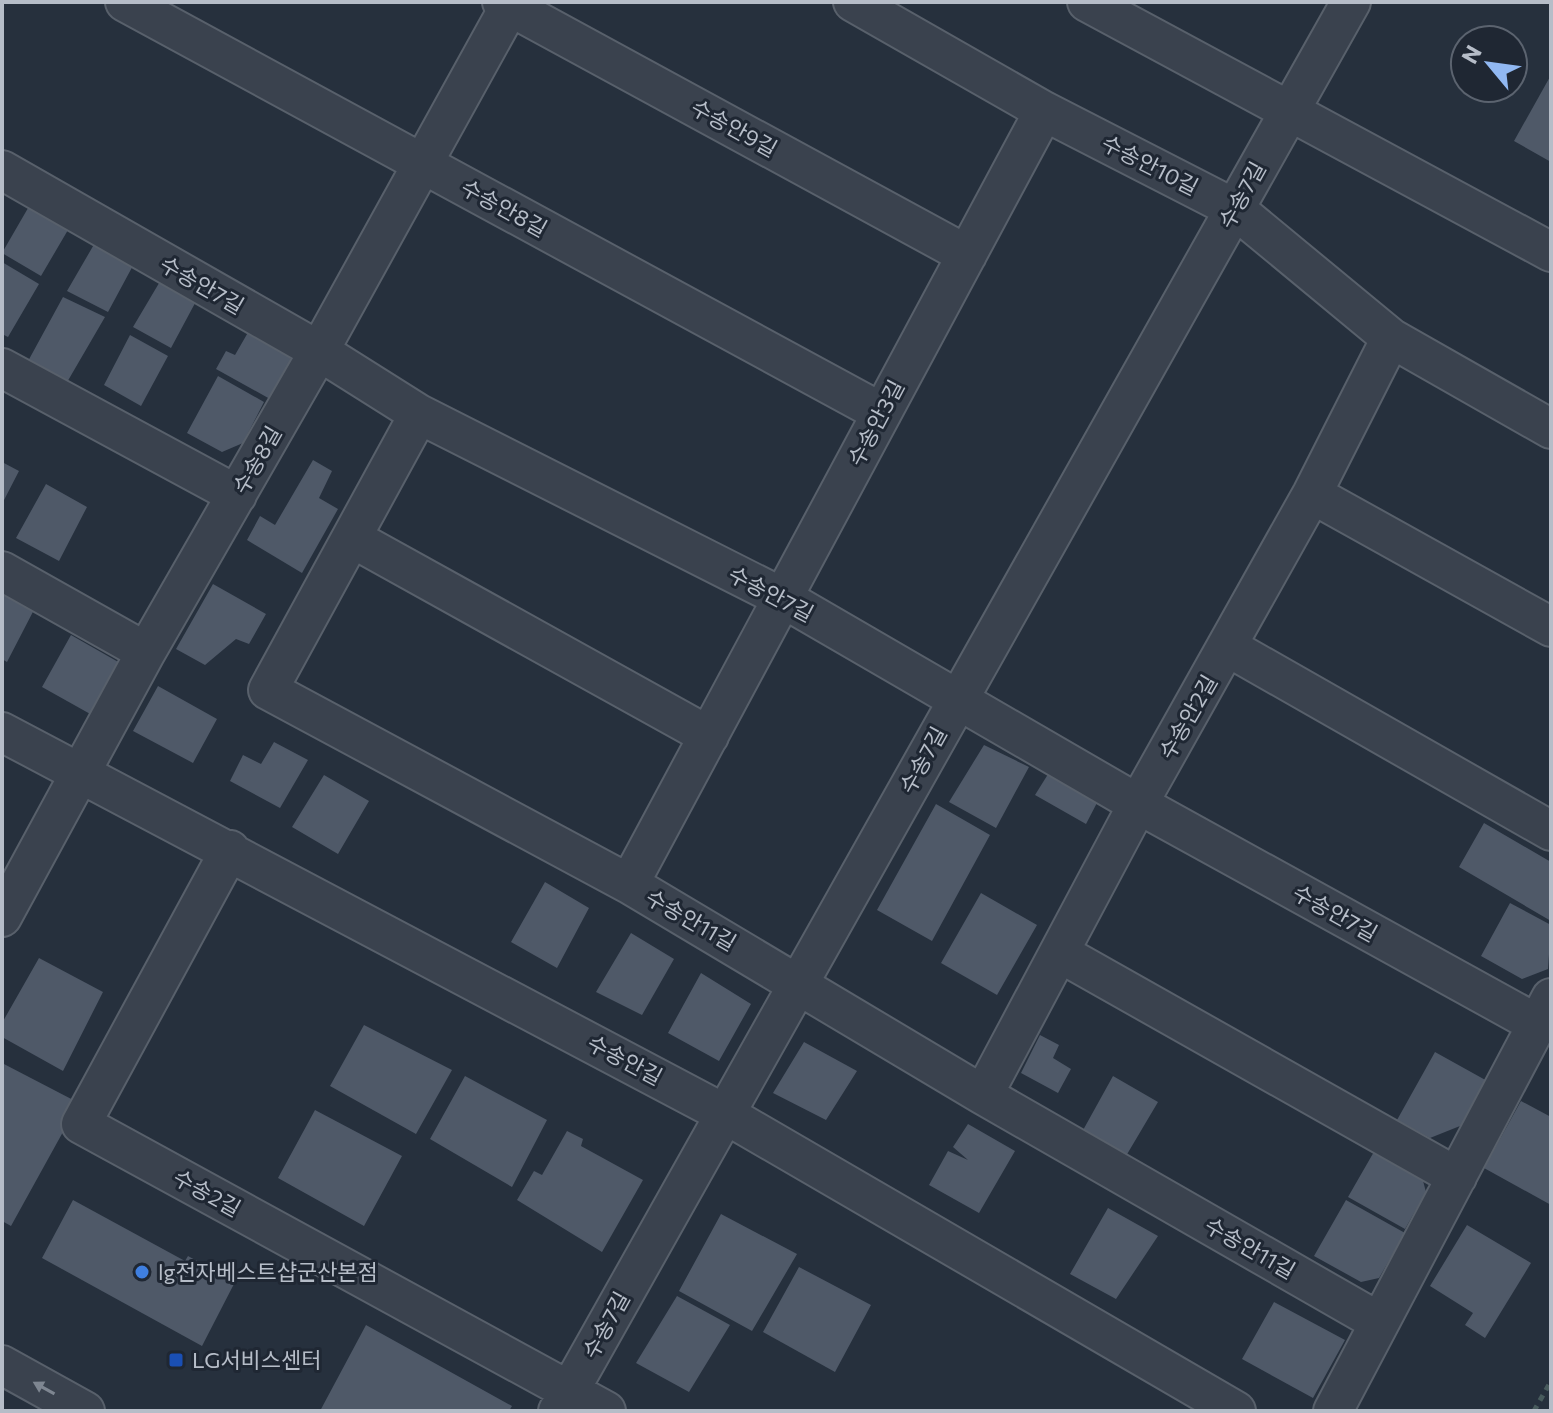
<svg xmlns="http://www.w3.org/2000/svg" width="1553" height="1413" font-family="Commissioner,'Noto Sans KR',sans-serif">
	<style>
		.building { fill: #4f5968 }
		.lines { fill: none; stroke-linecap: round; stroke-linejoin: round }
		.minor-casing { stroke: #58606b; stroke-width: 42 }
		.path { stroke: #485b5d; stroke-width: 5; stroke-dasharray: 6 6; stroke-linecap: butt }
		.minor { stroke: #3a424e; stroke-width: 38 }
		.oneway { fill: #7e8691 }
		.shop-dot { fill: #3f7fe0; stroke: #1f2733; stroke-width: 3 }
		.transit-dot { fill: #1a4fb4; stroke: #1f2733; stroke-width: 3 }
		.labels { text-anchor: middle; stroke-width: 6; stroke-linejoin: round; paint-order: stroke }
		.street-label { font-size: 22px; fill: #b6bdc8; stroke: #1f2733 }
		.poi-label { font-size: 22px; fill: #b6bdc8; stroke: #1f2733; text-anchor: start }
	</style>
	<rect width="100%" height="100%" fill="#26303d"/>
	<!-- building -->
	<path class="building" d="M1551 75V162L1514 141Z
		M35 196 75 218 41 276 2 253Z
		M96 241 136 260 108 312 67 291Z
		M2 262 39 284 8 337 2 334Z
		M165 273 201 292 171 348 133 327Z
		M63 297 105 317 66 384 27 363Z
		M254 322 284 338 291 361 270 399 216 369 226 351 235 355Z
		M130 335 168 356 141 406 104 385Z
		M218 376 264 402 243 443 222 452 187 433Z
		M313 460 332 471 319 498 338 509 302 573 247 540 260 516 275 525Z
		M2 462 19 471 2 504Z
		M46 484 87 507 59 561 16 538Z
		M213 584 266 614 249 644 236 639 205 665 176 649Z
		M2 585 37 604 7 662 2 659Z
		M71 635 120 663 92 715 42 687Z
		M158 686 217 719 193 763 133 731Z
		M274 742 308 760 280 808 230 781 243 755 261 764Z
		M984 745 1029 767 996 828 949 802Z
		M1050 771 1099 799 1086 824 1035 795Z
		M324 775 369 801 338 854 292 827Z
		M936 804 990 835 932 941 877 910Z
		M1484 823 1551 862V921L1459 867Z
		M545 882 589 908 557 968 511 942Z
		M981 893 1037 925 997 995 941 963Z
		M1510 903 1551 925 1548 969 1522 979 1481 956Z
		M631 933 674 959 642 1015 596 992Z
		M39 958 103 992 63 1071 2 1037V1023Z
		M701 973 751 1004 719 1061 668 1033Z
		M364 1025 452 1070 416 1134 330 1086Z
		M1040 1035 1059 1045 1053 1058 1071 1069 1058 1093 1021 1073Z
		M804 1042 857 1071 826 1120 773 1093Z
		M1435 1052 1489 1082 1465 1124 1430 1138 1397 1120Z
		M2 1063 79 1103 11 1226 2 1221Z
		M465 1076 547 1120 512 1187 430 1139Z
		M1113 1076 1158 1102 1126 1156 1082 1132Z
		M1521 1101 1551 1117V1205L1484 1168Z
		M315 1110 402 1156 364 1226 278 1178Z
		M968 1124 1015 1151 979 1213 929 1185 948 1151 968 1160 953 1147Z
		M567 1131 583 1139 581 1146 643 1180 602 1252 517 1200 534 1171 542 1175Z
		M1375 1150 1422 1177 1426 1192 1405 1229 1348 1197Z
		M73 1200 185 1261 188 1256 235 1282 202 1346 42 1258Z
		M1346 1200 1405 1233 1379 1278 1361 1282 1314 1256Z
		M1108 1208 1158 1236 1116 1299 1070 1274Z
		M721 1214 797 1254 752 1331 679 1291Z
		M1467 1225 1531 1263 1485 1338 1465 1325 1473 1313 1430 1286Z
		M799 1267 871 1305 835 1372 763 1332Z
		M677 1296 730 1325 689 1392 636 1363Z
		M1274 1302 1345 1340 1313 1398 1242 1359Z
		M366 1325 512 1406 509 1411H320Z"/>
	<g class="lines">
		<!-- minor casing -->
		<g class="minor-casing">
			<path id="minor" d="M125 2 882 413
				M502 2 967 255
				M853 2 1044 111 1235 209 1391 338 1551 429
				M1087 2 1551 252
				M2 170 319 351 419 414 781 597 1138 804 1537 1024
				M2 368 237 495
				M419 414 268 690 629 884 983 1095 1379 1322
				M1312 494 1551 627
				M352 538 709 736
				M2 571 146 652
				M1228 647 1551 831
				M2 732 725 1114 1236 1411
				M230 850 81 1124 606 1411
				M629 884 1044 111
				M2 917 146 652 319 351 512 2
				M1060 953 1457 1177
				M983 1095 1138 804 1312 494 1391 338
				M2 1365 85 1411
				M558 1411 1351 2
				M1333 1411 1551 998"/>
		</g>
		<!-- path -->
		<path class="path" d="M1534 1411 1551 1381"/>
		<!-- minor -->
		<use href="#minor" class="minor"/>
	</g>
	<!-- one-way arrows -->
	<defs><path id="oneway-solid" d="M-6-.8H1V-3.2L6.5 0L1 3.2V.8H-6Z" transform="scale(2)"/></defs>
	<use class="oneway" href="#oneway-solid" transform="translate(44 1388) rotate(-151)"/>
	<!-- markers -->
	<circle class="shop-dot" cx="142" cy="1272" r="8"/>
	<rect class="transit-dot" x="168" y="1352" width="16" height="16" rx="4"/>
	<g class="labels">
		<!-- street labels -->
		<g class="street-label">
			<text transform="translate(734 128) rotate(29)" y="8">수송안9길</text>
			<text transform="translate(1150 165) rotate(27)" y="8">수송안10길</text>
			<text transform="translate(1242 195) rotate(-61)" y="8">수송7길</text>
			<text transform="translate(504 208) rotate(29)" y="8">수송안8길</text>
			<text transform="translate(202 285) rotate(30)" y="8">수송안7길</text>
			<text transform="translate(876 423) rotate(-62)" y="8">수송안3길</text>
			<text transform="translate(257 460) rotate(-60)" y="8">수송8길</text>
			<text transform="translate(771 594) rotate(28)" y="8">수송안7길</text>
			<text transform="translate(1188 717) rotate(-60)" y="8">수송안2길</text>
			<text transform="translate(923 760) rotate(-61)" y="8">수송7길</text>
			<text transform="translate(1335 913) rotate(29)" y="8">수송안7길</text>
			<text transform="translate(691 920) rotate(30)" y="8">수송안11길</text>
			<text transform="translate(625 1060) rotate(28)" y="8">수송안길</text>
			<text transform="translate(207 1193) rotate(29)" y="8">수송2길</text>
			<text transform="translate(1250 1248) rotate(30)" y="8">수송안11길</text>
			<text transform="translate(606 1325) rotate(-61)" y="8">수송7길</text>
		</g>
		<!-- poi labels -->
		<g class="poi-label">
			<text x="158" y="1280">lg전자베스트샵군산본점</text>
			<text x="192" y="1368">LG서비스센터</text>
		</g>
	</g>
	<!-- border -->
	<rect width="1553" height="1413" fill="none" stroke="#b6bdc8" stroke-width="8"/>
	<!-- north arrow -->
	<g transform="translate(1489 64) rotate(299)"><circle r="38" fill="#1f2733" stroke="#5b636f" stroke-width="2"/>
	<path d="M0-6L14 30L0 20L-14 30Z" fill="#91b8f2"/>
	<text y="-12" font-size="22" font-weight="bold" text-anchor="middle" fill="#b6bdc8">N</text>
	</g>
</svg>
